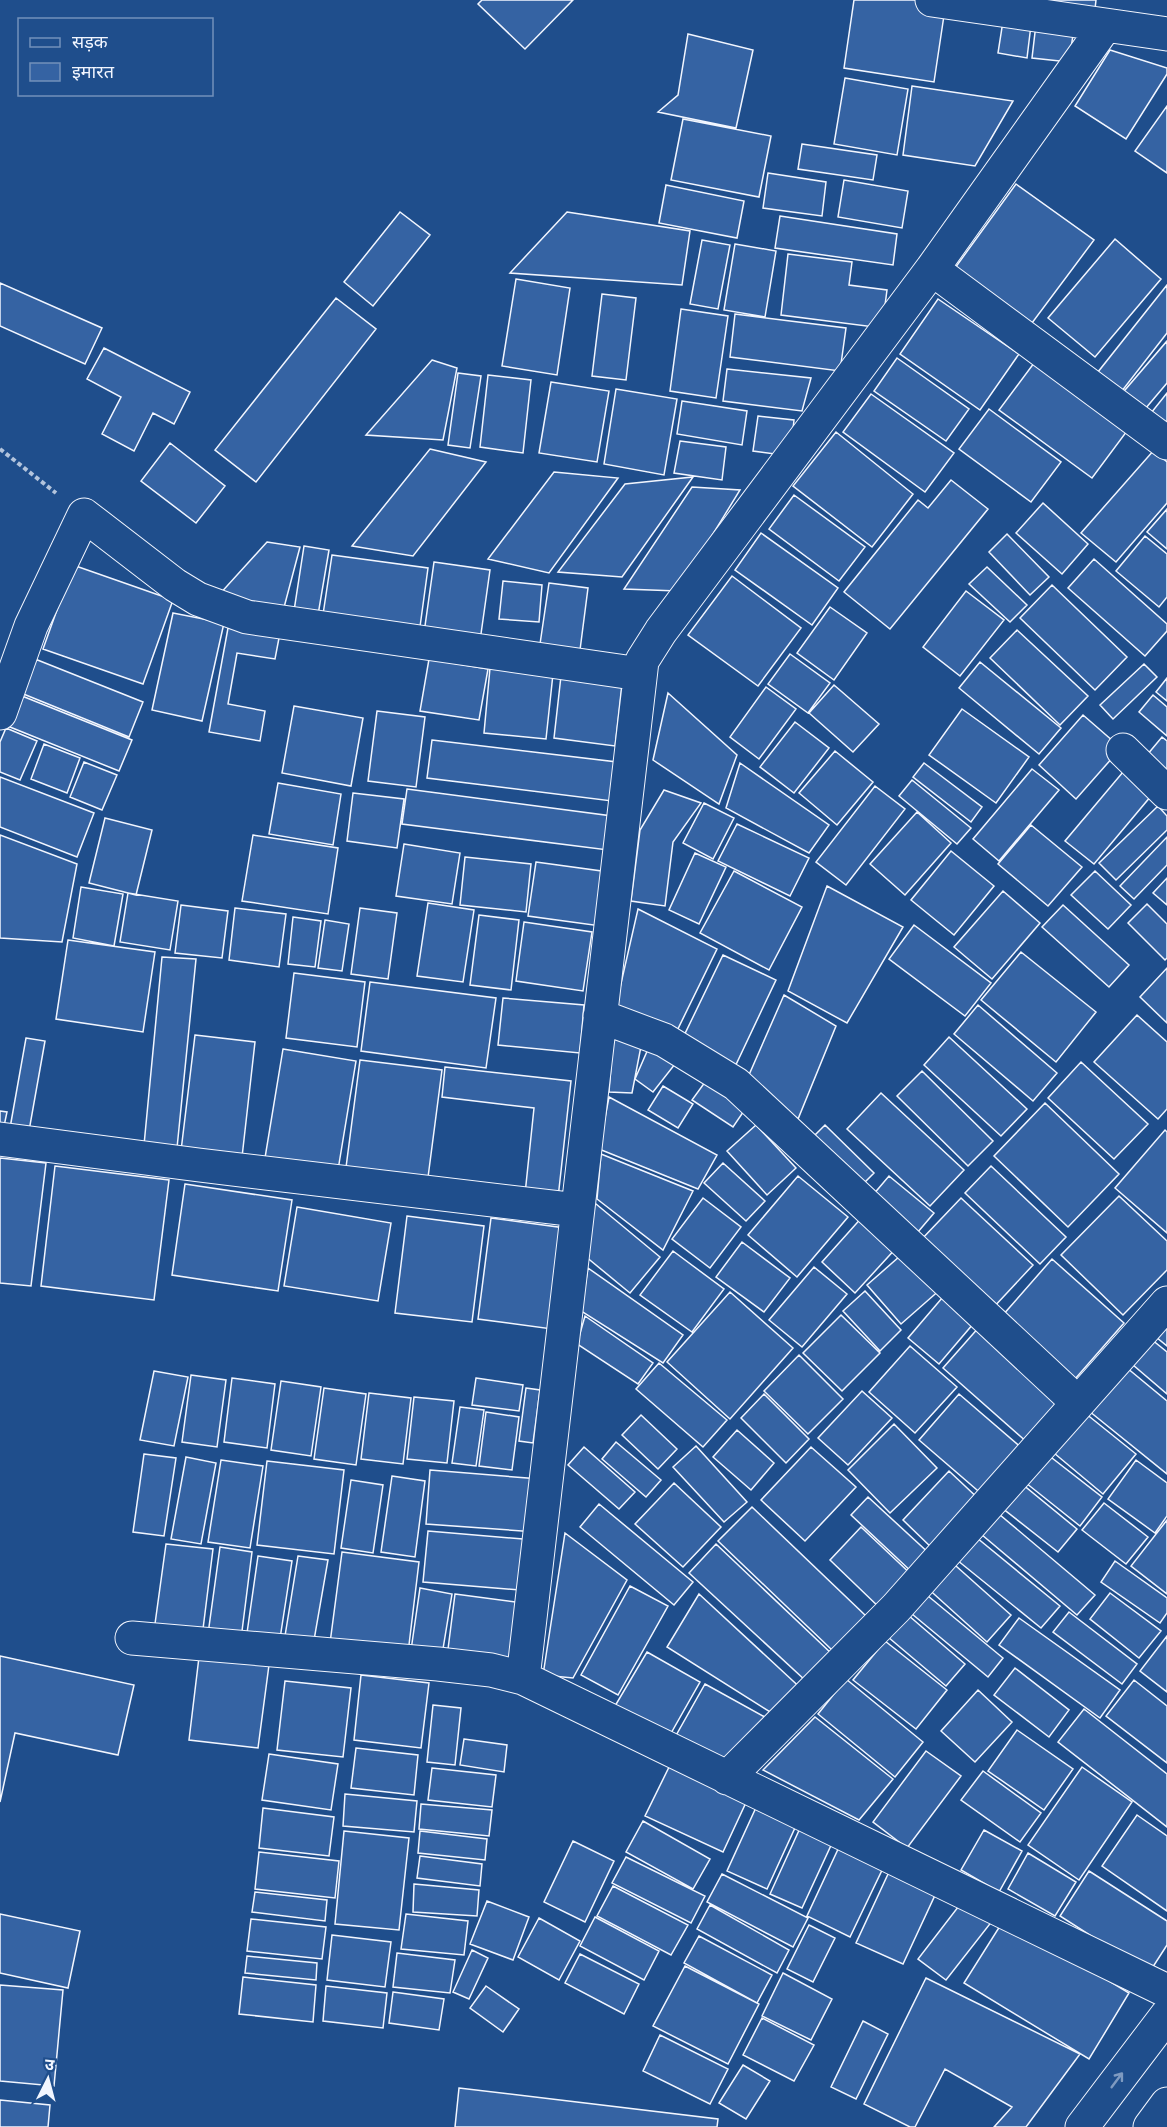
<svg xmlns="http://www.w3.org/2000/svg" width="1167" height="2127" font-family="'Varela Round','Noto Sans Devanagari',sans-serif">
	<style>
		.building { fill: #3563a3; stroke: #f2f6ff; stroke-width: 1.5 }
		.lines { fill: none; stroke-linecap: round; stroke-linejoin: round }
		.minor-casing { stroke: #f2f6ff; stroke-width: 35 }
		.major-casing { stroke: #f2f6ff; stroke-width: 35 }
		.path { stroke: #b3c4dc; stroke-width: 4; stroke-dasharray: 4.5 3; stroke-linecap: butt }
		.minor { stroke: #1f4e8c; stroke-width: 33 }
		.major { stroke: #1f4e8c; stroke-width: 33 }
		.oneway { stroke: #7e9ac0 }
	</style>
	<rect width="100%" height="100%" fill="#1f4e8c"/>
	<!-- building -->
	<path class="building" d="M482 0H573L525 49 478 4Z
		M854 0H933L946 2 934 82 844 68Z
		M1034 0H1096L1095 9Z
		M1003 21 1031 25 1027 58 998 53Z
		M1036 24 1074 28 1069 62 1032 58Z
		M688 34 753 50 736 128 658 112 678 95Z
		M1110 50 1167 68V74L1126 139 1075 106Z
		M845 78 908 89 897 155 834 144Z
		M912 86 1013 101 975 166 903 155Z
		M1167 106V173L1135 151Z
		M683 119 771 136 759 197 671 180Z
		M802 144 877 155 873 180 798 169Z
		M768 173 826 182 822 216 763 208Z
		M844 180 908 191 902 228 838 217Z
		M1016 184 1094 240 1032 323 955 268Z
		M666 185 744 201 737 238 659 223Z
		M400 212 430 235 373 306 344 282Z
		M567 212 690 231 682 285 510 273Z
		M780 216 897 234 893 265 775 248Z
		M1115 239 1161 279 1095 357 1048 318Z
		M702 240 730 245 718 309 690 304Z
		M735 244 776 251 765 317 724 310Z
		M788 254 852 262 849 285 887 290 882 328 781 315Z
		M516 279 570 288 557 375 502 366Z
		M0 283 102 328 85 364 0 326Z
		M1167 285V333L1118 396 1094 377Z
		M602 294 636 298 626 380 592 376Z
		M336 298 376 329 256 482 215 450Z
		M938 299 1019 354 980 410 900 354Z
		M681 309 728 316 716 398 670 391Z
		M735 314 846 328 840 371 730 357Z
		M1167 341V383L1140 415 1119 397Z
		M104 348 190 392 174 424 153 413 134 451 102 434 121 397 87 379Z
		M897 358 969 409 946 441 874 391Z
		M1037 359 1130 427 1092 478 999 410Z
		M432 360 457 368 443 440 366 435Z
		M727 369 811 378 802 411 723 401Z
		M458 373 481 376 470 448 448 445Z
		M488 375 531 380 523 453 480 447Z
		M551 382 609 391 597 462 539 453Z
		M616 389 677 399 664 475 604 464Z
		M1167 393V433L1147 418Z
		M871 394 954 453 925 492 843 432Z
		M682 401 747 411 742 445 677 434Z
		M989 409 1061 462 1031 502 959 449Z
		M758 416 794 420 790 456 753 451Z
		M836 432 913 494 872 547 793 486Z
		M680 441 726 447 722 480 674 473Z
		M170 443 225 486 196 523 141 481Z
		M430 449 486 462 413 556 352 546Z
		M1154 450 1167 462V503L1116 562 1081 533Z
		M554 472 618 478 549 573 488 559Z
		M693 477 622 577 558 572 625 484Z
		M951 480 988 509 890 629 844 592 918 500 928 508Z
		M692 487 740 490 678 591 624 589Z
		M794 495 865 547 839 581 769 529Z
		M1043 503 1088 544 1062 574 1016 533Z
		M1167 509V549L1147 532Z
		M761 533 838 588 812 625 735 570Z
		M1007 534 1049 577 1030 595 989 552Z
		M1145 536 1167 554V597L1159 607 1116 571Z
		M267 542 300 547 282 615 217 597Z
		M304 546 329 550 318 615 294 611Z
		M332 555 428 568 419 634 322 621Z
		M1094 559 1167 624V631L1145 656 1068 588Z
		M434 562 490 570 480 641 424 633Z
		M73 565 173 600 143 684 43 649Z
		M987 567 1027 605 1010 622 969 584Z
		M732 576 801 628 758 686 688 635Z
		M503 581 542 585 539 622 499 619Z
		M549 583 588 588 580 650 540 644Z
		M1052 585 1127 657 1095 690 1020 618Z
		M966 591 1004 620 960 676 923 647Z
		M830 607 867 633 834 680 797 653Z
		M173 613 224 623 202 721 152 710Z
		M228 628 279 638 275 659 237 653 228 704 265 711 260 741 209 732Z
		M1017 630 1088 696 1060 725 990 658Z
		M790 654 830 683 808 713 768 684Z
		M35 659 143 702 129 737 21 693Z
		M429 659 488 669 479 720 420 711Z
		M980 662 1061 728 1039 754 959 688Z
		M1144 664 1157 677 1113 719 1100 705Z
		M490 668 553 674 546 739 484 733Z
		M561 676 622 684 615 746 554 738Z
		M1167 678V701L1156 692Z
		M834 685 879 724 853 752 809 713Z
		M766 687 796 709 759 759 730 737Z
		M668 693 737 755 719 804 653 760Z
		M17 694 132 740 119 771 5 725Z
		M1153 695 1167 707V736L1139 712Z
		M294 706 363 718 351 786 282 773Z
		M962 709 1029 757 996 803 929 755Z
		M377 711 425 717 416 787 368 781Z
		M1083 715 1121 748 1076 799 1039 765Z
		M795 722 829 748 794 793 760 767Z
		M6 728 37 741 20 780 0 772V742Z
		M1162 737 1167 741V783L1142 761Z
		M432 740 617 762 612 801 427 778Z
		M44 744 80 758 67 793 31 779Z
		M835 751 873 782 837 825 799 793Z
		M84 762 117 775 102 810 70 797Z
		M740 763 829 825 809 853 726 808Z
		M924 763 982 807 971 822 913 777Z
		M1032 769 1059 790 999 861 973 839Z
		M1123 772 1151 796 1094 864 1065 841Z
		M0 777 94 813 77 857 0 827Z
		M912 780 971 828 957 844 899 796Z
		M278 783 341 794 333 845 269 834Z
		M875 786 905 809 846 885 816 862Z
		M407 789 612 816 608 850 402 824Z
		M664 790 701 803 673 842 665 906 631 901 640 830Z
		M353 793 404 799 397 848 347 841Z
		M704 803 734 818 713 859 683 843Z
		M1158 806 1167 816V830L1116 880 1099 863Z
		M917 812 951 843 905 895 870 864Z
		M105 818 152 830 136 895 89 883Z
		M737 824 809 858 790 896 718 861Z
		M1031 825 1082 867 1048 906 998 864Z
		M0 835 77 864 62 942 0 938Z
		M253 835 338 848 328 914 242 901Z
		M1167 837V865L1134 899 1120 886Z
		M404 844 460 853 452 904 396 896Z
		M951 851 994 886 954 935 911 900Z
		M695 853 726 867 699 924 669 910Z
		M465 857 531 864 526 912 460 905Z
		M536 862 616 873 608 927 528 916Z
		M734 871 802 907 769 970 700 933Z
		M1095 871 1131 905 1108 929 1071 895Z
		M1167 878V905L1153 893Z
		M827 886 903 927 847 1023 788 991Z
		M81 887 123 894 114 946 73 938Z
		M1003 891 1040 923 992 979 954 947Z
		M128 893 178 901 170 950 120 942Z
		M428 903 474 910 463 982 417 976Z
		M1147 904 1167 924V958L1165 960 1128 923Z
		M181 905 228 911 222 958 175 953Z
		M1063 905 1129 965 1109 987 1042 927Z
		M235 908 286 914 279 967 229 960Z
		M360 908 397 913 388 979 351 974Z
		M638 909 717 949 672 1041 614 1014Z
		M479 915 519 920 511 990 470 985Z
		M293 917 321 921 315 967 288 964Z
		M325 920 349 924 342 971 318 968Z
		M524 922 592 932 583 991 516 981Z
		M914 925 991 983 965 1016 889 959Z
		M68 940 155 952 143 1032 56 1019Z
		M1021 952 1096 1012 1056 1062 981 1000Z
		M723 955 776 980 732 1073 678 1048Z
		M162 957 196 959 177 1148 144 1145Z
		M1167 968V1023L1140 997Z
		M294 973 365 982 357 1047 286 1038Z
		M370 982 496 998 486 1068 361 1051Z
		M784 995 836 1026 798 1119 745 1084Z
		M503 998 584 1005 580 1053 498 1045Z
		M978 1005 1057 1073 1033 1101 954 1034Z
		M1137 1015 1167 1042V1109L1158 1119 1094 1062Z
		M614 1027 643 1036 632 1093 609 1092Z
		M195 1035 255 1042 241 1166 180 1159Z
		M949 1037 1027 1109 1001 1136 924 1065Z
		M26 1038 45 1041 29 1131 10 1128Z
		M652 1040 679 1059 653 1092 635 1079Z
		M283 1049 356 1061 337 1176 264 1164Z
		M360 1060 442 1070 427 1185 345 1175Z
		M1081 1062 1148 1124 1114 1159 1048 1098Z
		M445 1067 571 1081 558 1198 525 1194 534 1108 442 1097Z
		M922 1071 993 1141 968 1166 897 1096Z
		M708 1078 748 1105 733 1127 692 1100Z
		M663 1086 693 1104 678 1128 648 1110Z
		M881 1093 964 1170 930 1206 847 1129Z
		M609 1097 717 1155 698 1189 599 1149Z
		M1045 1103 1119 1174 1068 1227 994 1156Z
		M0 1111 7 1112 3 1131 0 1130Z
		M756 1125 796 1168 767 1195 727 1151Z
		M825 1125 874 1173 857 1190 808 1142Z
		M1165 1130 1167 1132V1233L1115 1188Z
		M601 1154 693 1191 663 1250 597 1199Z
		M0 1158 46 1163 31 1286 0 1283Z
		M723 1163 765 1201 746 1221 704 1183Z
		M55 1166 169 1180 154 1300 41 1286Z
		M991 1166 1066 1237 1040 1264 965 1193Z
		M798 1176 848 1217 797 1277 748 1235Z
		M889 1176 934 1213 912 1239 867 1202Z
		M185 1184 292 1200 278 1291 172 1275Z
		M1119 1196 1167 1241V1270L1123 1315 1061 1255Z
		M703 1198 741 1227 710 1268 672 1239Z
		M961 1198 1033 1265 992 1309 920 1241Z
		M590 1199 660 1257 630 1293 585 1256Z
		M297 1207 391 1223 378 1301 284 1286Z
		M864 1215 898 1246 855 1293 822 1262Z
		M407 1216 484 1226 472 1322 395 1313Z
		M491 1218 565 1228 552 1329 478 1319Z
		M742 1242 790 1278 764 1312 716 1277Z
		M908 1249 942 1288 901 1324 867 1285Z
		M673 1251 724 1289 692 1332 640 1295Z
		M1052 1259 1124 1323 1068 1387 995 1324Z
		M814 1267 847 1294 802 1347 769 1320Z
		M588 1268 683 1335 663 1363 581 1311Z
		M865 1291 901 1330 880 1351 843 1311Z
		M948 1291 979 1317 939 1364 908 1338Z
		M730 1292 793 1348 730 1419 667 1362Z
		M1167 1313V1346L1151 1333Z
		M841 1315 880 1353 842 1391 803 1353Z
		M585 1316 653 1363 638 1384 577 1344Z
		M980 1326 1065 1401 1028 1443 943 1368Z
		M1146 1335 1167 1352V1394L1126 1359Z
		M910 1346 957 1387 915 1433 869 1392Z
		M799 1355 843 1399 808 1434 764 1391Z
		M659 1363 727 1420 703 1447 636 1389Z
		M1121 1363 1167 1401V1474L1084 1407Z
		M154 1371 188 1377 174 1446 140 1440Z
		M191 1375 226 1380 217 1447 182 1442Z
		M232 1378 275 1384 267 1448 224 1442Z
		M476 1378 523 1385 519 1411 472 1405Z
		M281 1381 321 1387 311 1456 271 1450Z
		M324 1388 366 1394 356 1465 314 1459Z
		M526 1388 540 1390 533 1443 519 1441Z
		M862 1391 892 1418 848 1465 818 1438Z
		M369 1393 411 1398 403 1464 361 1459Z
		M764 1394 809 1439 786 1463 741 1418Z
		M959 1394 1024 1450 984 1496 919 1440Z
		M414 1397 454 1401 447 1463 407 1459Z
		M460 1407 484 1410 476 1466 452 1463Z
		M1080 1409 1136 1454 1103 1494 1048 1448Z
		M486 1412 519 1417 512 1470 479 1466Z
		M641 1415 677 1449 658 1469 622 1435Z
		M894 1424 937 1468 890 1513 848 1470Z
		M737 1430 774 1463 751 1490 713 1457Z
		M616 1442 661 1480 646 1497 602 1459Z
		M696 1446 747 1502 724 1522 673 1467Z
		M584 1447 635 1492 619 1509 568 1465Z
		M811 1447 856 1487 805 1541 761 1500Z
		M1043 1451 1102 1497 1080 1526 1021 1479Z
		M144 1454 176 1458 164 1536 133 1532Z
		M186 1457 216 1463 201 1544 171 1539Z
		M221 1460 263 1466 250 1548 208 1542Z
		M1136 1460 1167 1483V1516L1155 1533 1108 1499Z
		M267 1461 344 1470 334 1554 257 1545Z
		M430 1470 540 1479 536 1532 426 1524Z
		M949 1471 982 1502 935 1551 903 1520Z
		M392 1476 425 1481 415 1557 381 1552Z
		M1016 1479 1077 1529 1058 1552 997 1504Z
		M351 1480 383 1485 373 1553 341 1548Z
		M674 1483 721 1527 683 1567 635 1524Z
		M868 1497 932 1556 915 1575 851 1515Z
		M1104 1503 1148 1537 1126 1564 1082 1530Z
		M599 1504 693 1582 674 1605 580 1527Z
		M752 1507 866 1616 832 1650 718 1541Z
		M993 1509 1095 1595 1077 1615 975 1529Z
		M1167 1520V1594L1131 1566Z
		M861 1527 915 1578 883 1611 830 1560Z
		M428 1531 535 1540 531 1591 423 1582Z
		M565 1533 627 1580 573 1678 543 1675Z
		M971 1533 1060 1606 1041 1628 952 1556Z
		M166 1544 213 1549 202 1637 154 1631Z
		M716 1544 832 1654 806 1681 689 1573Z
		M220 1547 252 1552 241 1639 208 1634Z
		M342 1552 419 1562 408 1653 330 1643Z
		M258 1556 292 1561 279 1645 246 1640Z
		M298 1556 328 1560 313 1646 284 1642Z
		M947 1558 1011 1615 987 1642 924 1585Z
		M1115 1561 1167 1598V1613L1160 1623 1101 1582Z
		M630 1586 668 1606 618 1695 581 1675Z
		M420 1588 452 1594 441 1661 410 1657Z
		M922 1591 1003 1658 988 1677 906 1609Z
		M1110 1593 1161 1631 1139 1658 1090 1619Z
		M455 1594 530 1604 521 1667 447 1657Z
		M699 1594 806 1693 783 1720 667 1647Z
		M1069 1612 1137 1664 1122 1684 1053 1632Z
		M908 1615 965 1664 946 1686 888 1637Z
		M1019 1618 1120 1690 1100 1718 999 1645Z
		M1167 1636V1692L1140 1671Z
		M885 1641 947 1690 916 1729 853 1680Z
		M647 1652 700 1682 666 1742 612 1711Z
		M0 1656 134 1685 118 1755 15 1733 0 1802Z
		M199 1657 269 1665 258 1748 189 1740Z
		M1015 1668 1069 1710 1049 1737 994 1695Z
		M361 1675 429 1683 421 1748 354 1740Z
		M846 1679 923 1742 895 1777 818 1714Z
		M1134 1680 1167 1706V1763L1106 1716Z
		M285 1681 351 1688 343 1757 277 1750Z
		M705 1684 772 1721 732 1769 674 1739Z
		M978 1690 1012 1722 975 1762 941 1731Z
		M433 1705 461 1708 455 1765 427 1762Z
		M1084 1709 1167 1774V1827L1058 1742Z
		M815 1717 893 1779 859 1820 763 1770Z
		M1017 1730 1073 1769 1044 1810 988 1771Z
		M464 1739 507 1745 504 1772 460 1765Z
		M356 1748 418 1755 414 1795 351 1788Z
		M926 1751 961 1776 907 1848 873 1822Z
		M269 1754 338 1764 331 1810 262 1800Z
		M673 1759 749 1796 723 1852 645 1816Z
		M1082 1767 1132 1802 1079 1880 1028 1845Z
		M432 1768 496 1775 492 1807 428 1800Z
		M983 1771 1041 1813 1020 1842 961 1800Z
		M345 1794 417 1801 414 1832 343 1826Z
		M759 1801 799 1819 767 1889 727 1871Z
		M421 1804 492 1810 489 1836 419 1829Z
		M263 1808 334 1817 329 1856 259 1848Z
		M1137 1815 1167 1836V1911L1102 1866Z
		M643 1821 710 1859 693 1889 626 1852Z
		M801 1826 833 1841 802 1908 770 1894Z
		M984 1830 1022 1851 999 1892 961 1870Z
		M344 1831 409 1838 399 1930 335 1924Z
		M420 1831 487 1839 485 1860 418 1853Z
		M573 1841 614 1861 585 1922 544 1902Z
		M840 1845 884 1866 850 1937 807 1916Z
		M259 1852 339 1861 335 1898 255 1889Z
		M1028 1853 1076 1882 1055 1916 1008 1889Z
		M420 1856 482 1864 480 1886 417 1878Z
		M626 1857 705 1896 691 1923 612 1883Z
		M1089 1871 1167 1921V1945L1149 1973 1060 1916Z
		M889 1872 936 1893 903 1964 856 1943Z
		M722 1874 808 1918 793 1947 707 1902Z
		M414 1884 479 1890 477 1916 413 1912Z
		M613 1886 688 1925 671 1955 597 1916Z
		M255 1892 327 1900 325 1921 252 1912Z
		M965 1898 993 1920 946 1980 918 1959Z
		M487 1901 529 1917 513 1960 470 1944Z
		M710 1905 789 1950 777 1973 697 1929Z
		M0 1914 80 1931 68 1988 0 1973Z
		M406 1914 468 1921 464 1955 401 1949Z
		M595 1917 659 1951 644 1980 580 1946Z
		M539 1918 580 1941 559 1980 518 1957Z
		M1005 1918 1129 1993 1089 2059 964 1983Z
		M251 1919 326 1927 322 1959 247 1951Z
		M809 1925 835 1938 813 1982 787 1969Z
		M332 1935 391 1942 385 1987 327 1980Z
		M699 1936 772 1975 757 2003 684 1963Z
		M472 1950 488 1958 469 1999 453 1992Z
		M397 1953 455 1960 450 1993 393 1987Z
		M580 1954 639 1984 624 2014 565 1983Z
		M247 1956 317 1963 316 1980 245 1973Z
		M685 1966 759 2004 728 2064 653 2026Z
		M783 1973 832 1999 811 2040 762 2016Z
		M243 1977 316 1985 313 2022 239 2014Z
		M926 1978 1080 2054 1026 2127H994L1012 2107 945 2069 915 2127H910L864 2104Z
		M0 1985 63 1990 54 2086 0 2081Z
		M326 1986 387 1993 383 2028 323 2021Z
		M486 1986 519 2009 503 2032 470 2008Z
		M393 1992 444 1999 439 2030 389 2023Z
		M762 2018 814 2045 794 2081 743 2055Z
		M863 2021 888 2034 856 2099 831 2087Z
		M660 2035 728 2069 710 2104 643 2071Z
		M743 2065 770 2081 746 2119 719 2103Z
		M459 2088 718 2119 717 2127H455Z
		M0 2100 50 2105 48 2127H0Z"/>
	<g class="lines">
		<!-- minor casing -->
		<g class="minor-casing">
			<path id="minor" d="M932 0 1167 34
				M932 269 1167 443
				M0 713 31 626 84 515 175 585 198 599 247 617 640 674
				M1123 750 1167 793
				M600 1016 664 1040 736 1084 1077 1402
				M0 1139 199 1165 577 1210
				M132 1638 438 1664 491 1670 523 1678 1167 1991
				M523 1678 642 661 661 631 932 269 1105 26
				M727 1778 896 1608 1167 1303"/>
		</g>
		<!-- major casing -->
		<g class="major-casing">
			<path id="major" d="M1082 2127 1167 2015
				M1150 2127 1167 2104"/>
		</g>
		<!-- path -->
		<path class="path" d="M0 449 56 493"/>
		<!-- minor -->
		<use href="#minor" class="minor"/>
		<!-- major -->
		<use href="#major" class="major"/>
	</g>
	<!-- one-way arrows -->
	<defs><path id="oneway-shaft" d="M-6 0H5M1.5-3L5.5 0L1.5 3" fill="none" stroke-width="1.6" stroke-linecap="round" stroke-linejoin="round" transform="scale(1.5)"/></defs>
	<use class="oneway" href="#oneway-shaft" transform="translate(1117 2080) rotate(-53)"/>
	<!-- legend -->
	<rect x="18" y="18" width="195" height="78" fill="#1f4e8c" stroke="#7391ba" stroke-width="1.5"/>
	<rect x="30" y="38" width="30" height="9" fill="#1f4e8c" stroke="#7391ba" stroke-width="1.5"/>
	<text x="72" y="48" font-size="18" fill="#f2f6ff">सड़क</text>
	<rect x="30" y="63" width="30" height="18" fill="#3563a3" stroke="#7391ba" stroke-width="1.5"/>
	<text x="72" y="78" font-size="18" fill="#f2f6ff">इमारत</text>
	<!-- north arrow -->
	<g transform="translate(48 2079) rotate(6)" stroke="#1f4e8c" stroke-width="4.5" paint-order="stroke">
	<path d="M0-4.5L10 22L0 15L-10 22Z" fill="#f2f6ff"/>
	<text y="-9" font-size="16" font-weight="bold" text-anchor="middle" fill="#f2f6ff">उ</text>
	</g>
</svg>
